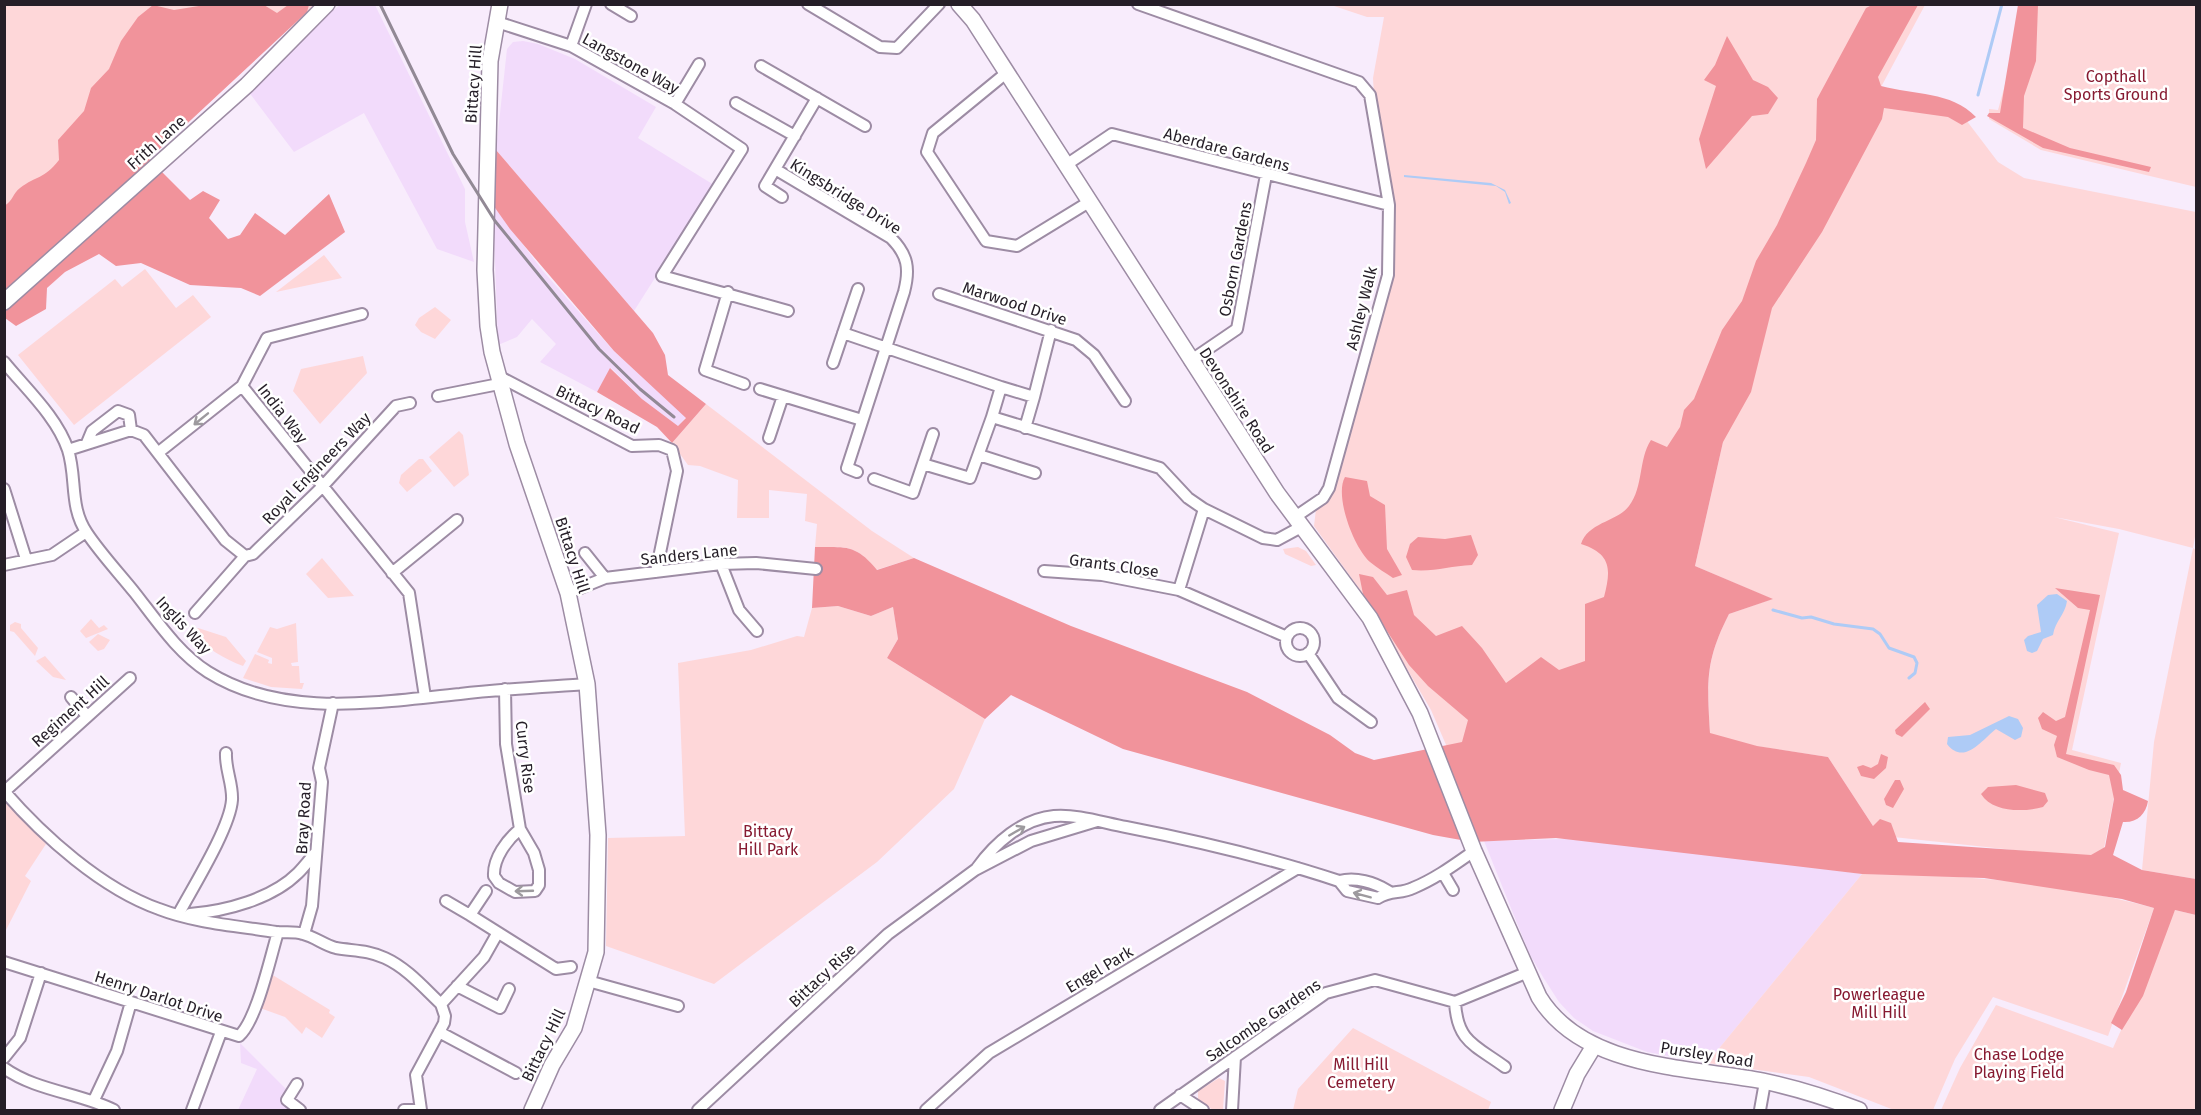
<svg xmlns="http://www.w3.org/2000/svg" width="2201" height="1115" font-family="'Fira Sans',sans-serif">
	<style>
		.built { fill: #f2dbfb }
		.green { fill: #fed7d9 }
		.forest { fill: #f1939b }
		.water { fill: #aecbf6 }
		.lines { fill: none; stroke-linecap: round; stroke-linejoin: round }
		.stream { stroke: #aecbf6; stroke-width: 3 }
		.street-casing { stroke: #9d8ca4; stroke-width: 14 }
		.secondary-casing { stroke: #9d8ca4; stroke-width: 18 }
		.street { stroke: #fff; stroke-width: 10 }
		.secondary { stroke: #fff; stroke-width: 15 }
		.rail { stroke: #928995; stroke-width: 3 }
		.oneway { stroke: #9d9a9e }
		.labels { text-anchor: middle; stroke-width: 5; stroke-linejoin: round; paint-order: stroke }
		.street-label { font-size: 16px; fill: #251e27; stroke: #fff }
		.park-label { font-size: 16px; fill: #871a31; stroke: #fff }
	</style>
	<rect width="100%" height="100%" fill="#f8ecfc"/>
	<!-- built -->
	<path class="built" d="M340 5H375L465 189V222L474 262 437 249 364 113 294 152 248 91 316 24Z
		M523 41 538 44 575 59 656 107 638 138 714 185 634 311 496 150 507 49 513 42Z
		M493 205 543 271 588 322 614 351 686 417 678 426 642 399 611 368 597 392 540 362 556 344 532 319 517 337 498 345Z
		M1568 839 1720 855 1862 874 1707 1063 1647 1052 1593 1031 1574 1018 1559 1002 1543 977 1529 953 1484 841Z
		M240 1043 307 1110H238L257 1069 241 1063Z"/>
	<!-- green -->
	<path class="green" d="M5 5H315L5 290Z
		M1331 5H1925L1881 87 1957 108 1998 162 2024 178 2196 212V531L2193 548 2196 550V879L2142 870 2154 742 2193 548 2119 529 2054 517 2119 533 2072 750 2121 763 2103 853 2094 866 2032 852 1884 836 1873 826 1828 757 1755 746 1710 734C1707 684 1705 660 1729 614L1772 599 1695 566 1723 442 1585 675 1469 748 1450 754 1431 710 1363 594 1314 526 1316 509 1335 489 1343 461 1387 275 1394 205 1375 113 1373 78 1384 17H1367Z
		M2027 5H2196V187L2041 150 1989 119V109L1998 110Z
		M324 255 342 278 276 292Z
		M145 269 176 308 193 295 211 317 74 425 18 355 115 279 122 287Z
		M435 307 451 320 435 339 421 332 415 325 419 318Z
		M363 356 367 373 320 424 293 391 301 369Z
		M706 404 872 531 914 558 876 570C856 544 847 547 815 547L817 524 805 521 807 494 769 490V518H737L738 480 700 466 688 465 672 443Z
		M459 431 463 435 469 475 454 487 429 457Z
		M419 459H423L432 471 407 492 399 483 401 475Z
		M1298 547 1306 551 1316 565 1311 566 1285 554 1283 549Z
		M322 558 354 596 328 598 306 574Z
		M838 606 871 616 893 607 898 639 887 658 985 719 954 789 877 862 714 984 606 946 608 838 685 836 678 663 751 650 797 636 804 637 812 608Z
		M91 619 99 628 104 625 108 629 86 638 80 631Z
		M15 622 21 624V628L38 648 35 656 14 632 10 631V625Z
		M296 623 298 662 291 663 292 666H299L300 683H304L302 689 271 687 243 678 255 654 269 660 268 663 272 664V658L257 652 270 627 277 629Z
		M198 628 226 637 246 661 243 666C224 659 207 648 192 634Z
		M98 634 110 640 104 649 98 651 89 642Z
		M45 656 66 680 53 677 36 661Z
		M4 798 46 844 25 876 31 881 5 932Z
		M1862 874C1959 874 2060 882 2154 908L2108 1036 1993 997 1955 1059 1933 1110H1894L1809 1077 1707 1063Z
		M2175 910 2196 915V1110H1941L1960 1068 1996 1005 2113 1048Z
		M271 974 330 1010 329 1013 335 1017 322 1038 306 1027 302 1034 285 1017 260 1008Z
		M1353 1028 1491 1102 1488 1110H1293L1298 1089Z
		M1219 1078 1225 1081 1223 1109 1213 1110 1198 1100V1091Z"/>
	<!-- forest -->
	<path class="forest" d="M153 5 174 10 205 5H264L277 13 288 5H309L307 12 149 159 190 200 203 191 220 200 209 218 228 239 240 235 255 213 285 235 329 194 345 232 260 296 241 288 190 285 141 263 116 266 99 254 65 272 47 288 46 309 16 326 5 318 4 206C13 201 13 193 20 188 37 175 43 180 59 160L58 140 84 111 91 88 109 69 121 41 138 17Z
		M1872 5H1918L1878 77 1881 86C1914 95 1951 91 1976 117L1962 125 1948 117 1884 108 1882 119 1822 232 1772 308 1751 392 1723 442 1695 566 1773 599 1729 614C1705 661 1707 682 1710 733L1757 746 1828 757 1873 826 1880 819 1891 823 1898 842 2091 855 2105 847 2114 799 2109 775 2089 770 2057 757 2054 745 2057 736 2042 729 2038 718 2043 712 2056 721 2065 717 2090 610 2078 608 2055 588 2100 595 2066 754 2114 765 2121 775 2123 790 2148 801C2146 814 2137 823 2123 822L2113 855 2142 870 2196 879V915L2175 910 2143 996 2122 1030 2111 1023 2126 992 2154 908 2122 899 1984 878 1862 874 1556 838 1472 842 1433 835 1123 749 1011 695 985 719 887 658 898 639 893 607 871 616 838 606 812 608 815 547C846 547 856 544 877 570L914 558 1071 626 1247 692 1330 735 1355 753 1374 760 1462 742 1468 720 1428 686 1409 665 1363 594 1359 574 1373 577 1387 595 1407 590 1414 615 1436 636 1462 626 1482 648 1506 683 1541 657 1559 670 1585 661V604L1604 597C1611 570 1612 554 1581 544 1588 522 1617 522 1629 506 1644 486 1638 460 1651 440L1667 447 1680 427 1684 410 1694 399 1722 330 1742 301 1756 261 1777 225 1806 163 1816 140 1817 99 1866 8Z
		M2018 5H2038L2036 61 2024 96 2023 128 2070 148 2151 167 2149 172 2043 148 1987 116 1989 113H2000Z
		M1727 36 1753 80 1768 87 1778 98 1768 114 1752 116 1706 169 1699 139 1716 86 1704 80 1715 65Z
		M496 150 653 333 665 355 668 375 706 404 672 443 657 427 597 392 610 368 642 399 678 426 686 418 614 351 510 229 493 205Z
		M1345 477 1367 481 1370 496 1385 505 1387 549 1402 575 1393 578C1386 573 1377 568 1370 562 1354 548 1334 496 1345 477Z
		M1471 535 1478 555 1472 565C1450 566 1434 572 1412 570L1406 557 1410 544 1418 537 1445 539Z
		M1925 702 1930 709 1902 737 1896 734 1895 730Z
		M1881 754 1888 757 1886 768 1874 779 1861 776 1857 767 1863 765 1871 768 1878 764Z
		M1895 780H1900L1904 789 1893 808 1886 805 1884 799Z
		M2016 785 2045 793 2048 801 2043 807C2024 812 1993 813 1981 794L1988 787Z"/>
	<!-- water -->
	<path class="water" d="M1404 175 1491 183 1505 190 1511 203 1509 204 1505 192 1496 186 1404 177Z
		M2057 594 2067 601C2065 615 2055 621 2053 635L2043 639 2037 651 2032 653 2027 651 2024 640 2028 636 2041 632 2037 605 2048 595Z
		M2009 716 2018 719 2023 728 2021 737 2015 740 1996 729C1982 740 1964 766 1947 744L1948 737 1970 735Z"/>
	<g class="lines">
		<!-- stream -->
		<path class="stream" d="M1978 95 2002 4
			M1773 610 1802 618 1811 617 1834 624 1873 629 1880 634 1889 648 1914 657 1917 663 1915 673 1909 678"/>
		<!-- street casing -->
		<g class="street-casing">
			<path id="street" d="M611 4 631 16
				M808 4 880 47 897 48 939 4
				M1138 4 1359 82 1370 95 1389 205 1388 275 1329 488 1323 498 1295 517
				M497 22 571 46 675 104 742 149 662 276 788 311
				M571 46 586 4
				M761 66 865 126
				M1005 74 933 133 927 152 986 241 1017 246 1089 202
				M736 103 795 136
				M675 104 699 64
				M1066 165 1112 134 1389 205
				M775 169 891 238C908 255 910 269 904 292L847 468 857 472
				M782 197 765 186 817 98
				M728 292 705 370 744 384
				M939 294 1076 340 1094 355 1125 401
				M843 333 1001 387
				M1190 361 1237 329 1266 175
				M4 362C26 389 57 417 68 450 77 478 69 507 87 533 101 554 119 573 135 593 157 621 178 653 208 672 283 719 377 702 460 694 502 689 545 687 587 684
				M833 363 858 289
				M498 376 632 446 659 445 672 450 677 471 656 572
				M242 386 409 593 425 697
				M760 389 862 420
				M438 396 499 384
				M1034 397 1051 330
				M1025 428 1034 397 1001 387 992 417 1160 468 1188 498 1204 509 1263 538 1277 540 1301 527
				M769 438 783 396
				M87 443 92 431 118 411 129 415 131 430
				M68 450 131 430 144 435 225 540 245 556 253 554 322 487 396 406 410 403
				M159 452 242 386 267 338 362 314
				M979 455 1035 473
				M923 464 970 478 992 417
				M874 479 913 493 933 434
				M4 489 26 559
				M585 553 605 578
				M721 564 739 610 757 631
				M4 565 52 555 86 532
				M1044 571 1102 575 1179 590 1287 637
				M392 573 457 520
				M1179 590 1204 509
				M568 593 605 578 721 564 756 563 816 569
				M195 613 245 556
				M1286 642a14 14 0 1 1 28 0a14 14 0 1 1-28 0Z
				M1308 653 1338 698 1371 722
				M505 689 506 744 520 829 534 853 539 870V885L535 891 515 892 499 883 494 876C493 858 507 840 520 829
				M71 697 87 716
				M4 791C43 836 102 889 159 909 195 923 238 926 276 932 284 933 294 931 303 934 315 937 324 945 336 948 354 951 368 950 385 958 407 968 424 988 441 1004
				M5 791 130 678
				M977 868C995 843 1022 819 1054 816 1077 814 1104 823 1126 827 1198 841 1270 858 1339 881 1356 877 1374 882 1388 891
				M1443 873 1453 890
				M1339 881 1347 891 1378 898C1390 890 1401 894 1413 888 1435 879 1454 865 1474 851
				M446 901 470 915 486 891
				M190 914C226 911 272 899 298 873 304 867 310 859 316 852
				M178 915C193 887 230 828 232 800 233 784 225 769 226 753
				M470 915 556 969 571 967
				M304 934 312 906 322 782 319 768 333 703
				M4 962 239 1036C257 1020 270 958 278 932
				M588 981 678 1006
				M457 986 500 1008 509 989
				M1455 1002C1457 1042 1475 1045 1505 1067
				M439 1032 516 1073
				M4 1058 20 1038 41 973
				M4 1068C36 1091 80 1093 114 1110
				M297 1084 287 1100 300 1110
				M1180 1095 1203 1110
				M94 1100 117 1051 131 1002
				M192 1110 221 1032
				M404 1110H421
				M421 1110 416 1075 444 1023 445 1016 441 1004 484 957 497 934
				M698 1110 888 934 975 870 1031 841 1097 821
				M926 1110 989 1053 1298 868
				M1160 1110 1326 993 1375 980 1455 1002 1528 972
				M1232 1110 1235 1057
				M1760 1110 1765 1082"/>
		</g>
		<!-- secondary casing -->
		<g class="secondary-casing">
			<path id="secondary" d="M500 4 490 61 485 270 488 326 492 352 517 444 568 593 587 684 598 835 596 952 574 1028 552 1065 532 1110
				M959 4 973 20 1277 493 1370 618 1420 713 1474 851 1539 997C1583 1069 1689 1067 1763 1081 1796 1088 1828 1098 1859 1110
				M4 302 247 85 327 4
				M1562 1110 1577 1074 1594 1046"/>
		</g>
		<!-- street -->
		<use href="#street" class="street"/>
		<!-- secondary -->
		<use href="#secondary" class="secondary"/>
		<!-- rail -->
		<path class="rail" d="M380 4 453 154 495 221 599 349 640 389 674 417"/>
	</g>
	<!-- one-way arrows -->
	<defs><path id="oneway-shaft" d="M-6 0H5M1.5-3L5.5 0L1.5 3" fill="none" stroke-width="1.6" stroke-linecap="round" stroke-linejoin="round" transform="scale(1.5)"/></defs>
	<g class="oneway">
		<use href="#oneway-shaft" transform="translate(201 419) rotate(141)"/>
		<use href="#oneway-shaft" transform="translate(1017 831) rotate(-30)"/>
		<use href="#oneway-shaft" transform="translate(524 891) rotate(178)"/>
		<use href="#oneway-shaft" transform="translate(1362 895) rotate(-165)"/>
	</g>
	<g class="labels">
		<!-- street labels -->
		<g class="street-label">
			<text transform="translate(631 63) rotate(29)" y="6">Langstone Way</text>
			<text transform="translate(473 84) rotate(-86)" y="6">Bittacy Hill</text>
			<text transform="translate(156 142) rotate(-42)" y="6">Frith Lane</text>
			<text transform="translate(1227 149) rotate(15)" y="6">Aberdare Gardens</text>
			<text transform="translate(846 196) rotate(32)" y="6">Kingsbridge Drive</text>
			<text transform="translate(1235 259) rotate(-79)" y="6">Osborn Gardens</text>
			<text transform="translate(1015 303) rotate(18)" y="6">Marwood Drive</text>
			<text transform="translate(1361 308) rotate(-76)" y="6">Ashley Walk</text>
			<text transform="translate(1237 400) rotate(57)" y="6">Devonshire Road</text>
			<text transform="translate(598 409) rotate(26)" y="6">Bittacy Road</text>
			<text transform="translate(283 413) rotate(52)" y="6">India Way</text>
			<text transform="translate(316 468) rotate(-46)" y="6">Royal Engineers Way</text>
			<text transform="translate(689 554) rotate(-6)" y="6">Sanders Lane</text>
			<text transform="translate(573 555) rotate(72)" y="6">Bittacy Hill</text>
			<text transform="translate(1114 565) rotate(8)" y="6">Grants Close</text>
			<text transform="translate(184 625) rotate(47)" y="6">Inglis Way</text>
			<text transform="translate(70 711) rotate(-42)" y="6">Regiment Hill</text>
			<text transform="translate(526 757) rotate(83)" y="6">Curry Rise</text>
			<text transform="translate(303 818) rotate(-87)" y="6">Bray Road</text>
			<text transform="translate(1099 969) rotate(-31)" y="6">Engel Park</text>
			<text transform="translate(822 975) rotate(-43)" y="6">Bittacy Rise</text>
			<text transform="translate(159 996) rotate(18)" y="6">Henry Darlot Drive</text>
			<text transform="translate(1263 1020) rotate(-34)" y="6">Salcombe Gardens</text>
			<text transform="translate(543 1045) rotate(-64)" y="6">Bittacy Hill</text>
			<text transform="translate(1707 1054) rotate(9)" y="6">Pursley Road</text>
		</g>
		<!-- park labels -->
		<g class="park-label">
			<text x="2116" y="82">Copthall<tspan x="2116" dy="18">Sports Ground</tspan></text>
			<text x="768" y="837">Bittacy<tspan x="768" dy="18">Hill Park</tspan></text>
			<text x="1879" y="1000">Powerleague<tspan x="1879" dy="18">Mill Hill</tspan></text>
			<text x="2019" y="1060">Chase Lodge<tspan x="2019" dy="18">Playing Field</tspan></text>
			<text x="1361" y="1070">Mill Hill<tspan x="1361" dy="18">Cemetery</tspan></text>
		</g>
	</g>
	<!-- border -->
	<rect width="2201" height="1115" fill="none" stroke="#251e27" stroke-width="12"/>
</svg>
